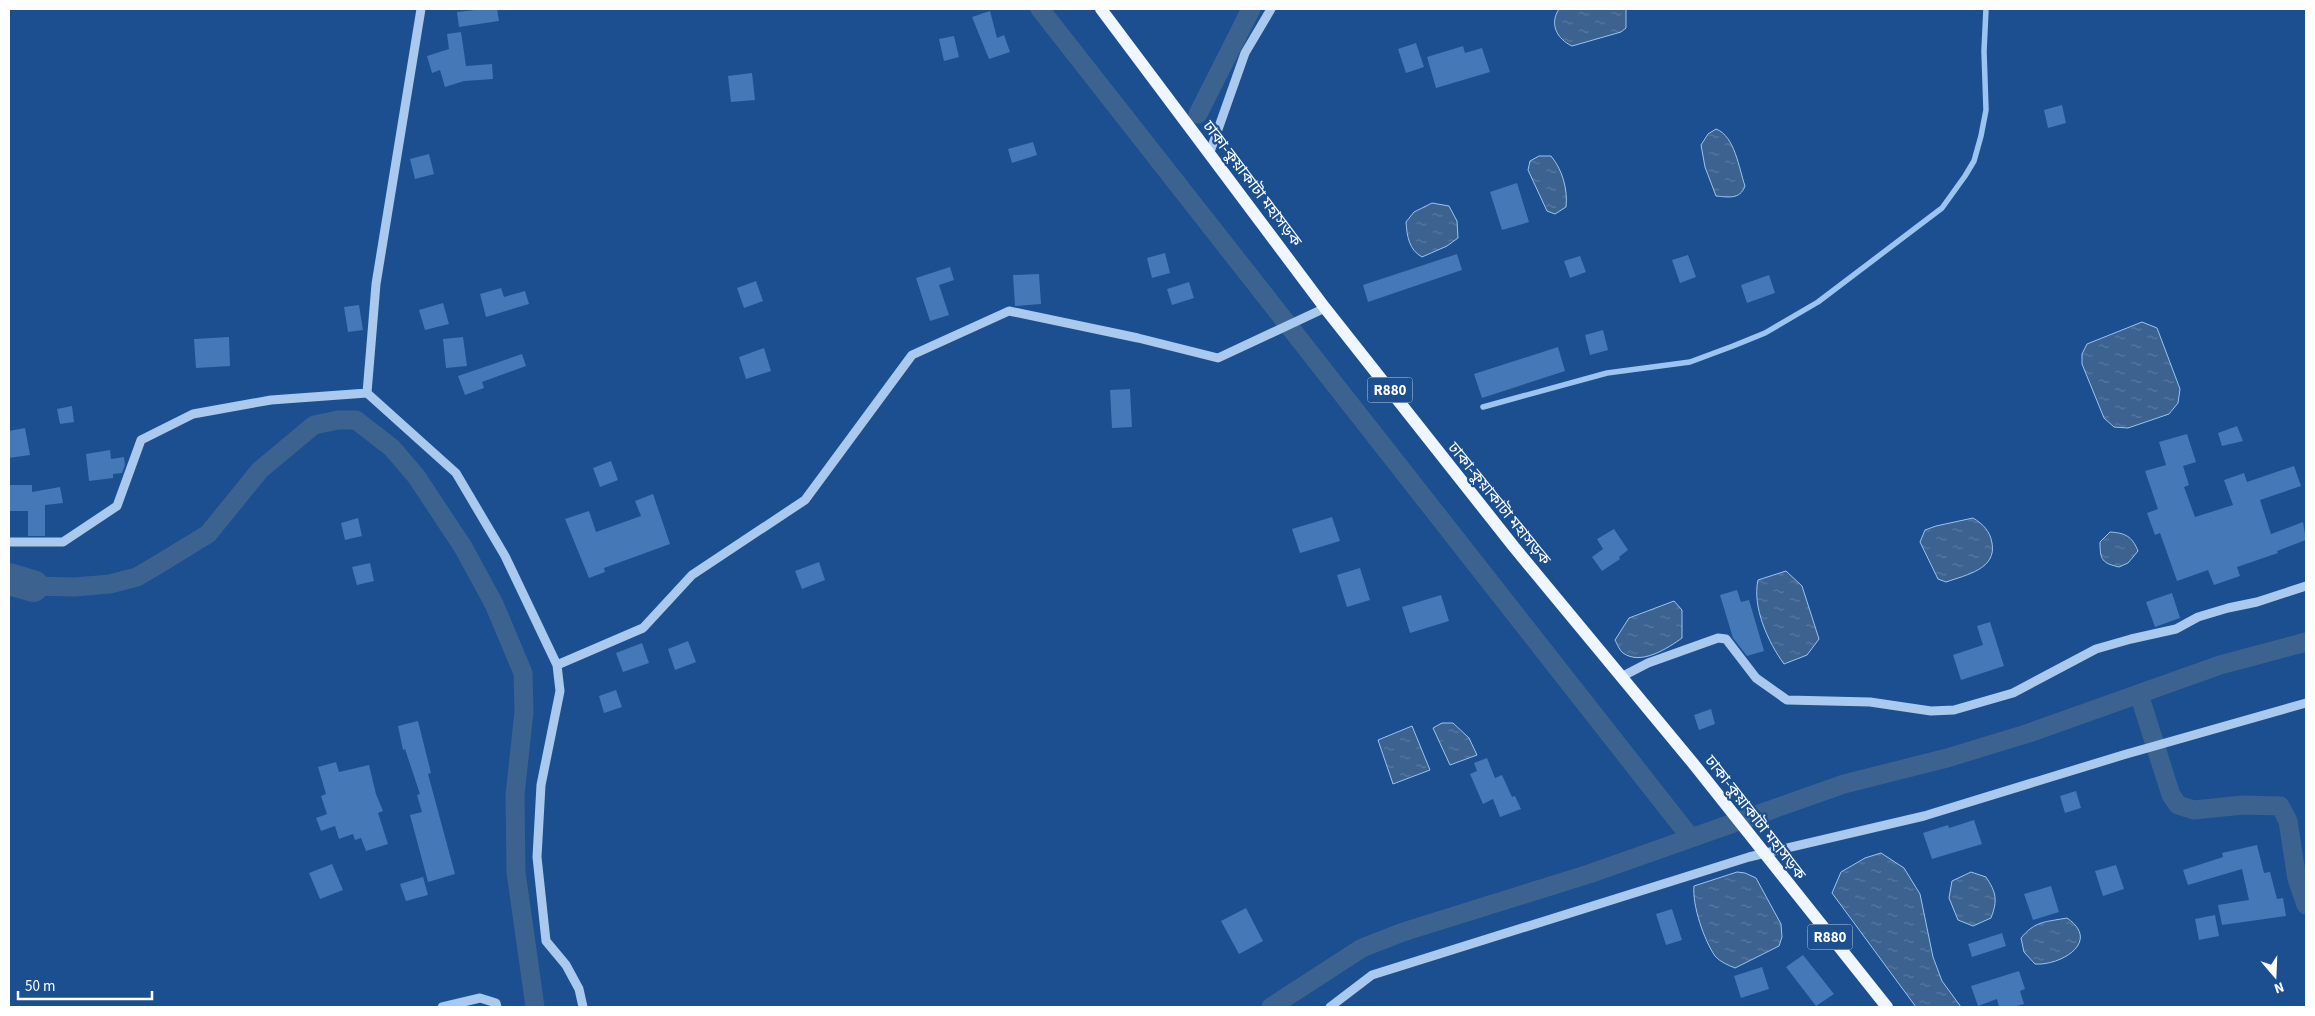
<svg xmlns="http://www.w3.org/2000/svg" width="2315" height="1016" font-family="'Source Sans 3','Noto Sans Bengali',sans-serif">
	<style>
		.water { fill: url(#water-ripples); stroke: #9cc4f0 }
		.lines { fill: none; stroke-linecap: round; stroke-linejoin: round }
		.stream { stroke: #9cc4f0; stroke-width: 5.5 }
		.canal { stroke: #3c6290; stroke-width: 19 }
		.river { stroke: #3c6290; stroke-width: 32 }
		.building { fill: #4478b7 }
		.minor { stroke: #a9c9ee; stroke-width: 9 }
		.major { stroke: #f0f6ff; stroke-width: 12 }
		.labels { text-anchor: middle; stroke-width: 4.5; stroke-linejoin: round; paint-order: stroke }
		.shield { fill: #1b4f8f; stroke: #bbcadd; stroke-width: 1 }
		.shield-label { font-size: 15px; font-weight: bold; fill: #fff }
		.street-label { font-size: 16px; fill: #fff; stroke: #1b4f8f }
	</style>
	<defs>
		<pattern id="water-ripples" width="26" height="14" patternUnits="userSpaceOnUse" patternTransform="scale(1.25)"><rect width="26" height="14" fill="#3c6290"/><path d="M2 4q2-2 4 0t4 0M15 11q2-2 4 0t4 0" fill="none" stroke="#597aa1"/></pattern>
	</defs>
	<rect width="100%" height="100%" fill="#1b4f8f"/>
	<!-- water -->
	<path class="water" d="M1559 9H1626V28L1621 32 1572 46C1557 39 1549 24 1559 9Z
		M1716 129C1735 136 1739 169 1745 186 1740 200 1728 197 1716 196L1705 167 1701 145 1708 134Z
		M1539 156H1551C1562 169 1568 189 1566 207L1555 214 1547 211 1528 170 1530 161Z
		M1432 203 1449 206 1457 221 1458 238 1447 246 1422 257C1409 250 1407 236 1406 222L1414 212Z
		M2142 322 2157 328 2180 389 2178 403 2169 414 2128 428 2114 427 2104 418 2082 364V354L2087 344Z
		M1973 518C1983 524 1990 531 1992 543 1997 569 1966 575 1946 582L1938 579 1920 542 1925 530 1936 526Z
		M2110 532C2125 533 2132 536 2138 551L2128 563 2119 567C2102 563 2100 560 2100 542Z
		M1786 571 1802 586 1819 639 1807 655 1784 664C1768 642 1752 607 1758 580Z
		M1674 601 1682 610V638C1668 648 1641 666 1623 653 1620 651 1617 644 1615 640L1629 618Z
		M1442 723H1453L1469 738 1477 755 1450 765 1433 728Z
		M1412 726 1430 770 1393 784 1378 740Z
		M1881 853 1904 868 1920 894 1933 957 1942 981 1961 1007H1916L1832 893 1841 872 1865 858Z
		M1737 872 1745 873 1756 878 1781 924 1782 937 1779 946 1735 968C1728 965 1720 962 1715 956 1704 940 1692 905 1694 886Z
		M1971 872 1986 877C1996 892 1998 900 1991 918L1973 926 1958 920 1949 898 1952 881Z
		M2067 918C2102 942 2060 966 2035 964L2024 952 2021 938C2035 921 2045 922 2067 918Z"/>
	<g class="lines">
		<!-- stream -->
		<path class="stream" d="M1483 407 1607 373 1690 362 1733 346 1765 333 1818 302 1942 208 1965 176 1974 161 1981 136 1986 110 1984 51 1986 9"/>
		<!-- canal -->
		<path class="canal" d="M1040 9 1691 838
			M1198 114 1251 9
			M33 586 75 587 110 584 137 577 159 564 208 534 260 470 314 425 338 420H356L392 448 416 476 463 547 494 604 523 673 524 712 515 795 516 872 535 1007
			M2139 694 2171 795 2178 805 2194 810 2243 805 2280 806 2288 821 2297 879 2306 905
			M1271 1007 1362 948 1403 932 1589 874 1844 784 1947 758 2029 733 2220 665 2306 642"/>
		<!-- river -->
		<path class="river" d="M9 579 33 586"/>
	</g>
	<!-- building -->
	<path class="building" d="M483 9H497L499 21 459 27 457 12Z
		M990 11 997 38 1004 35 1010 52 989 59 972 17Z
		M461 32 466 66 492 64 493 79 464 81 445 87 440 70 432 73 427 56 449 49 447 34Z
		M954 36 959 57 944 61 939 39Z
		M1416 43 1424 67 1406 73 1398 49Z
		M1463 46 1465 53 1482 48 1490 72 1436 88 1427 57Z
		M752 73 755 100 731 102 728 76Z
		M2062 105 2066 123 2048 128 2044 110Z
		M1033 142 1037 155 1012 163 1008 149Z
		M429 154 434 174 415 179 410 159Z
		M1517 183 1529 222 1502 230 1490 192Z
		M1165 253 1170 273 1152 278 1147 258Z
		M1457 254 1462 270 1368 302 1363 285Z
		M1688 255 1696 277 1680 283 1672 260Z
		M1580 256 1586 272 1570 278 1564 261Z
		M950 267 954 280 939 285 949 315 930 321 916 278Z
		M1039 274 1041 304 1015 306 1013 275Z
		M1769 275 1775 293 1747 303 1741 285Z
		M756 281 763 301 744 308 737 288Z
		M1189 282 1194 298 1172 305 1167 289Z
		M501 288 504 297 525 291 529 304 486 317 480 294Z
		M443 303 449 324 425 330 419 310Z
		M359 305 363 330 348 332 344 307Z
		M1603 330 1608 350 1590 355 1585 335Z
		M229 337 230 366 196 368 194 339Z
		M463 337 467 366 446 368 443 339Z
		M1558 347 1565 371 1482 398 1474 374Z
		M764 348 771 371 746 379 739 357Z
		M522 354 526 366 482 382 484 388 465 395 458 376Z
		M1130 389 1132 427 1112 428 1110 390Z
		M72 406 74 422 60 424 57 409Z
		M2237 426 2243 441 2222 446 2218 433Z
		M25 428 30 455 9 458V431Z
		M2187 434 2196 462 2183 466 2189 485 2184 487 2195 517 2233 505 2224 480 2244 473 2247 482 2294 466 2301 486 2260 500 2271 534 2303 522 2306 540 2277 551 2278 553 2237 567 2240 576 2214 585 2208 570 2177 581 2160 533 2155 535 2147 513 2158 509 2145 471 2166 465 2159 442Z
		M110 450 111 459 124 457 125 465 122 473 113 474V478L89 481 86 454Z
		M611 461 618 480 600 487 593 468Z
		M9 485H32V492L60 487 63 503 45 505V536H28V511H9Z
		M653 494 670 544 604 568 605 572 589 578 565 519 589 511 596 532 641 516 635 501Z
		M1332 517 1340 541 1300 553 1292 529Z
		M358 518 362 536 345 540 341 523Z
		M1614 529 1628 550 1619 557 1620 559 1602 571 1592 557 1603 549 1597 539Z
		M819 562 825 580 802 589 795 571Z
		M370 563 374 581 357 585 352 567Z
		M1360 568 1370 600 1347 607 1337 575Z
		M1737 590 1741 602 1749 600 1764 651 1747 656 1733 638 1720 595Z
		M2172 593 2180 618 2155 627 2146 602Z
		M1441 595 1449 621 1410 633 1402 607Z
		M1990 622 2004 666 1961 680 1953 655 1983 645 1977 626Z
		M688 641 696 662 675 670 668 649Z
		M642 643 649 663 623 672 616 653Z
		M616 690 622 707 604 713 599 696Z
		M1711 709 1715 724 1699 730 1694 715Z
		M418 721 431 773 428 774 455 874 428 882 410 815 422 812 417 795 420 794 405 749 403 750 398 726Z
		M1487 758 1495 778 1502 775 1512 797 1515 796 1521 809 1500 817 1493 799 1483 804 1470 774 1477 771 1474 763Z
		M336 762 339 772 369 765 376 794 383 811 378 813 388 844 366 851 361 838 355 840 353 834 339 839 335 826 321 831 316 818 327 814 321 796 326 794 318 767Z
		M2076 791 2081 808 2065 813 2060 796Z
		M1974 820 1982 844 1932 859 1923 833 1948 825 1949 828Z
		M2257 845 2264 873 2270 872 2277 899 2283 898 2286 916 2222 925 2218 905 2249 900 2242 869 2188 885 2183 870 2223 857 2222 853Z
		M332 864 343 890 320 899 309 873Z
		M2116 865 2124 889 2103 896 2095 871Z
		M423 877 428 895 406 901 400 884Z
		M2051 886 2059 912 2033 920 2024 894Z
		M1246 908 1263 941 1239 954 1221 921Z
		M1672 909 1682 940 1666 945 1656 914Z
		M2215 915 2219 936 2199 940 2195 919Z
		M2002 933 2006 946 1972 957 1968 944Z
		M1803 955 1834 994 1816 1006 1786 967Z
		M1762 967 1769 989 1741 998 1734 976Z
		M2019 971 2025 989 2020 991 2024 1004 2013 1007H1999L1997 999 1978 1006 1971 986Z"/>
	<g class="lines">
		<!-- minor -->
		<path class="minor" d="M1210 152 1245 53 1271 9
			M367 393 376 284 421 9
			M9 542H63L117 506 141 440 193 414 271 400 367 393 456 473 505 556 557 665 560 691 541 785 537 857 546 941 566 965 579 989 583 1007
			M557 665 643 628 692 575 805 500 912 355 1009 311 1138 338 1218 358 1325 308
			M1621 677 1648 663 1718 638 1726 639 1756 678 1787 700 1870 702 1931 711 1954 710 2013 693 2096 649 2131 639 2176 629 2198 617 2228 608 2257 602 2306 586
			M442 1007 480 998 496 1003 497 1007
			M1330 1007 1372 975 1749 857 1924 816 2123 755 2306 703"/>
		<!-- major -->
		<path class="major" d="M1101 9 1325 308 1514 547 1692 762 1887 1007"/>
	</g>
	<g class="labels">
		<!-- shield labels -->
		<g class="shield">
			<rect x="1367.5" y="377.5" width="45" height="25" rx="4"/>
			<rect x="1807.5" y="924.5" width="45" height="25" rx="4"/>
		</g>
		<g class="shield-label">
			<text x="1390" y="395">R880</text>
			<text x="1830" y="942">R880</text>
		</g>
		<!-- street labels -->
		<g class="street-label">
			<text transform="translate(1253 183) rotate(53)" y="6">ঢাকা-কুয়াকাটা মহাসড়ক</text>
			<text transform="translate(1500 503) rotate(51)" y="6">ঢাকা-কুয়াকাটা মহাসড়ক</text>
			<text transform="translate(1756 817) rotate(52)" y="6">ঢাকা-কুয়াকাটা মহাসড়ক</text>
		</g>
	</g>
	<!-- border -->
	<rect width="2315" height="1016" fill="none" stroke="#ffffff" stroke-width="20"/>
	<!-- north arrow -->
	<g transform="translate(2275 976) rotate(161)" stroke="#1b4f8f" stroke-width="4" paint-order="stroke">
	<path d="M0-4L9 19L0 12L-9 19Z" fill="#ffffff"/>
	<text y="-8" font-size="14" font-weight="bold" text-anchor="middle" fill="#ffffff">N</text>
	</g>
	<!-- scale -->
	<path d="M18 991v8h134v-8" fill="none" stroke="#ffffff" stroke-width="2.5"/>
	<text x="25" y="991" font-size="15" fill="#ffffff" stroke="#1b4f8f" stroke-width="4" paint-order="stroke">50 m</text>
</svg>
